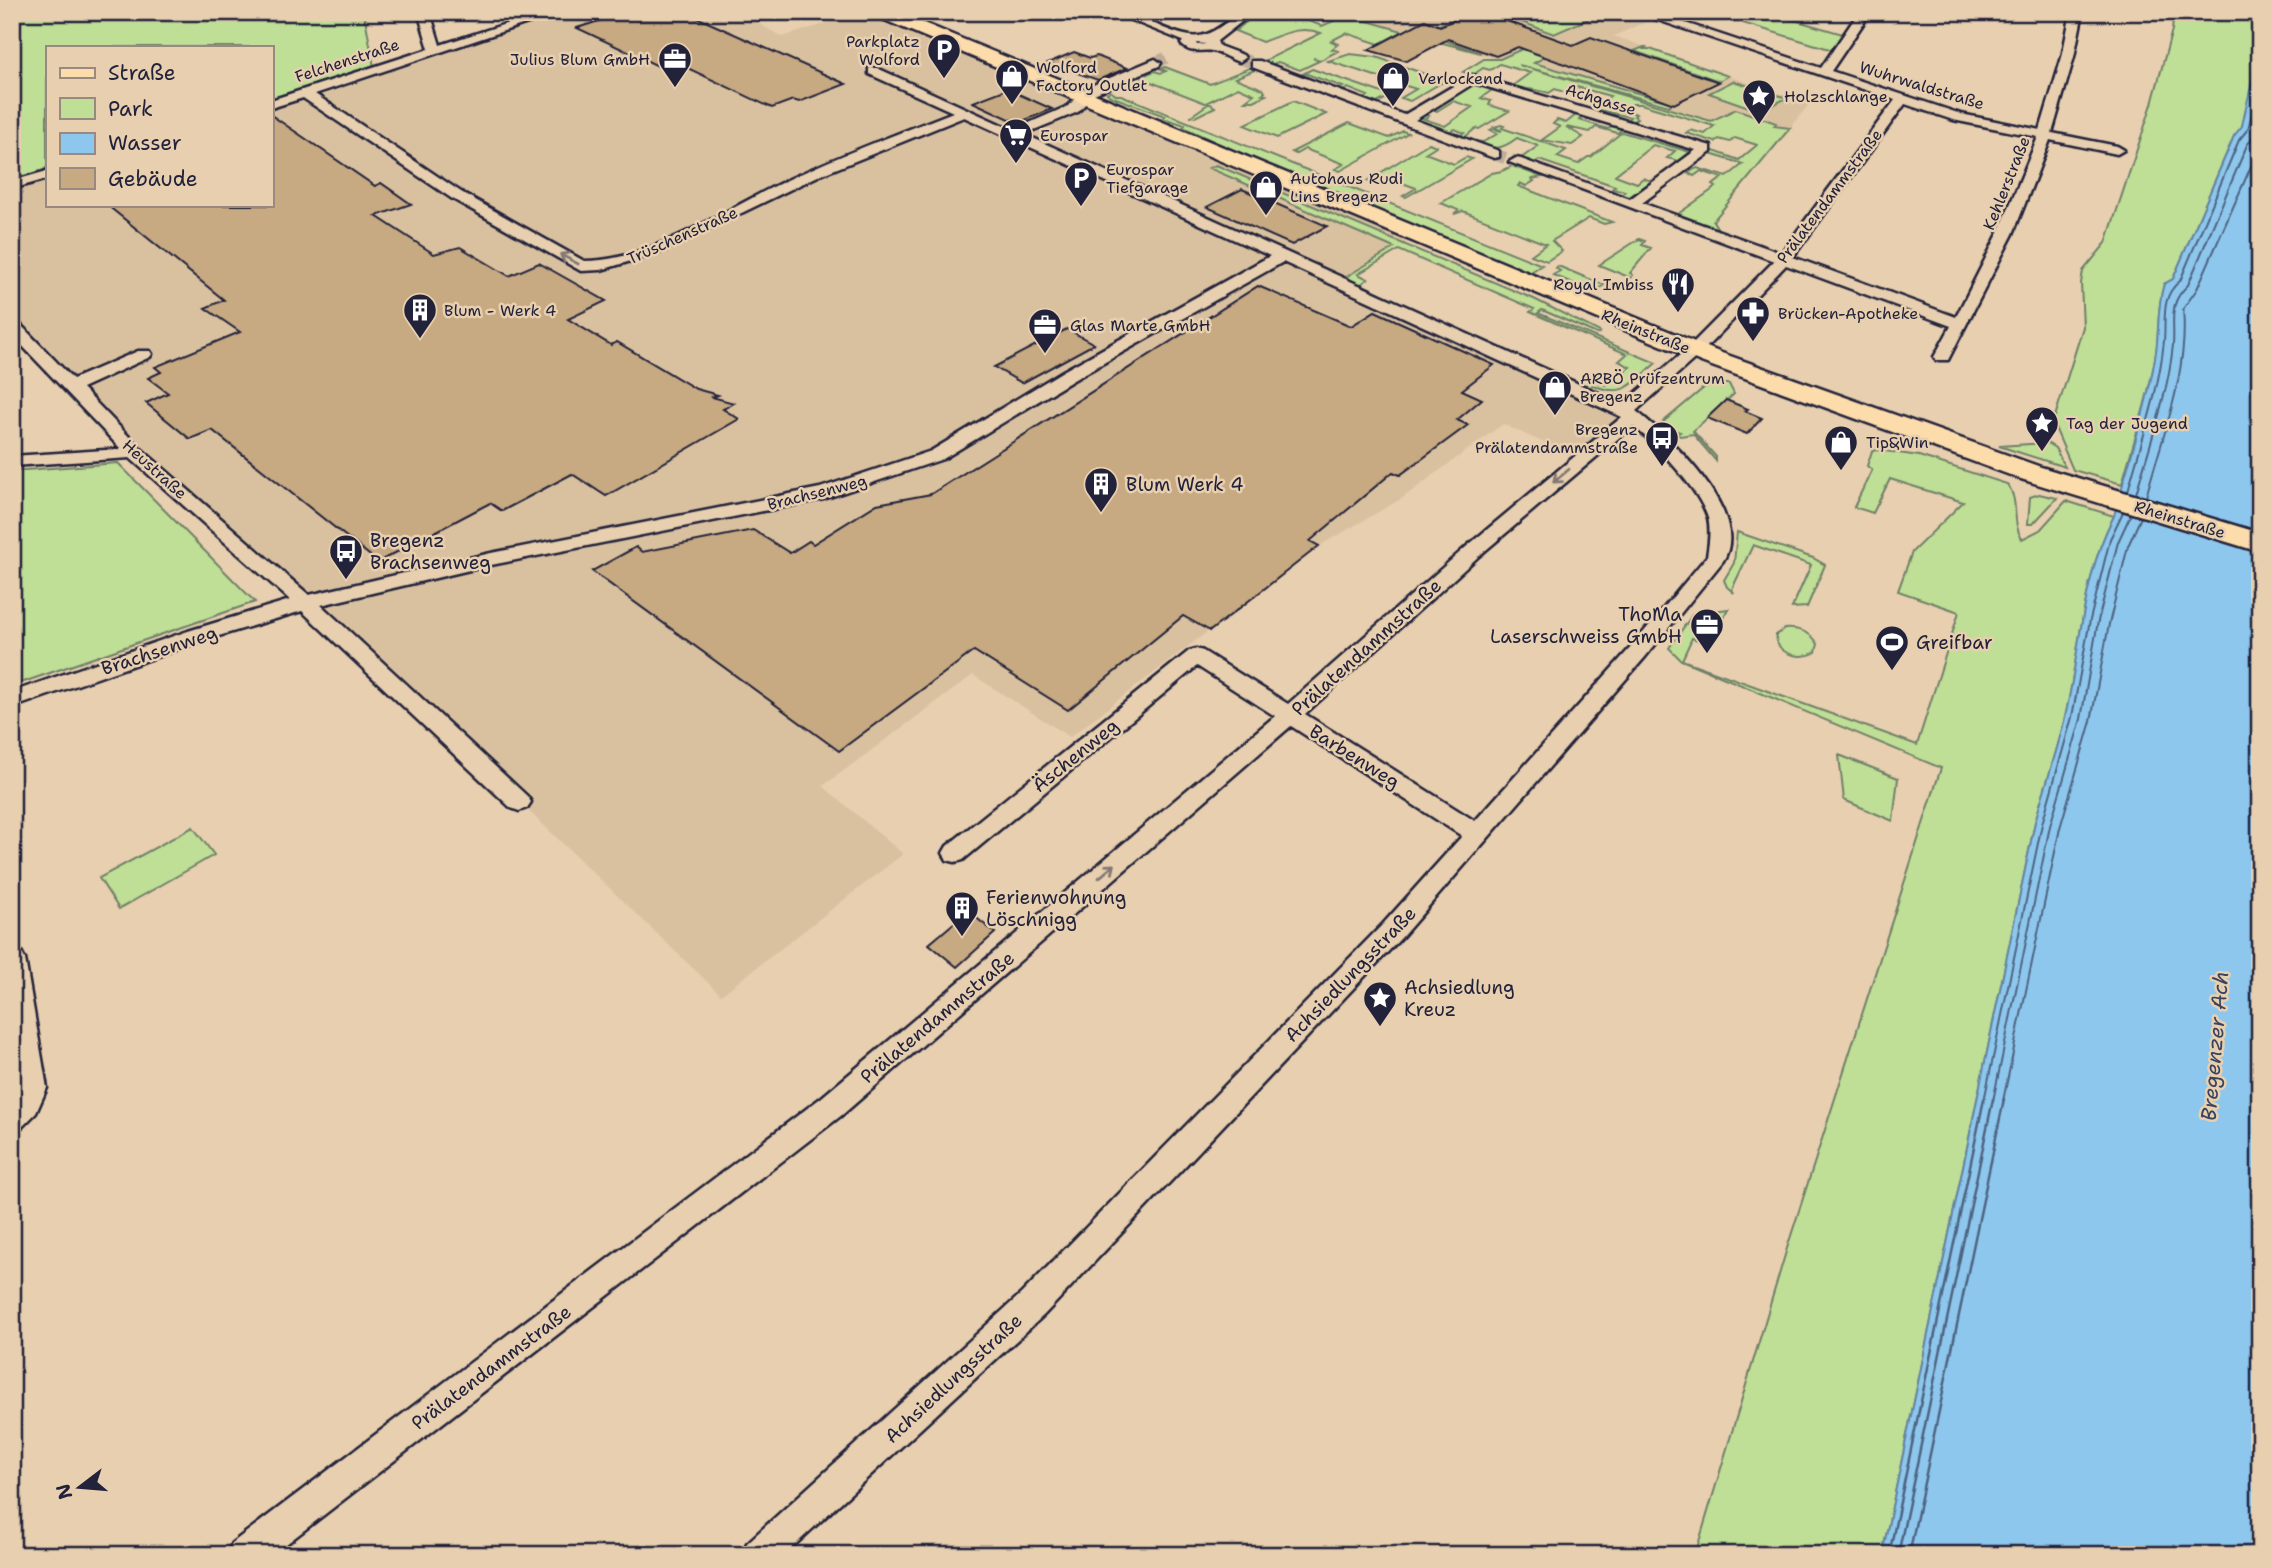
<svg xmlns="http://www.w3.org/2000/svg" width="2272" height="1567" font-family="'Shantell Sans',sans-serif">
	<style>
		.built { fill: #d9c1a0 }
		.green { fill: #bfde96; stroke: #708068; stroke-width: 2 }
		.water { fill: #8ec7ed; stroke: #6385a6; stroke-width: 2 }
		.lines { fill: none; stroke-linecap: round; stroke-linejoin: round }
		.shore-far1 { stroke: #4d6482; stroke-width: 2 }
		.shore { stroke: #4d6482; stroke-width: 2.5 }
		.building { fill: #c7a982; stroke: #22223b; stroke-width: 2 }
		.minor-tunnel { stroke: #c0ac98; stroke-width: 12; stroke-dasharray: 12 6; stroke-linecap: butt }
		.minor-casing { stroke: #22223b; stroke-width: 5 }
		.primary-casing { stroke: #22223b; stroke-width: 5 }
		.minor { fill: #e7cfaf; fill-rule: evenodd }
		.primary { fill: #fddcac; fill-rule: evenodd }
		.oneway { stroke: #847875 }
		.labels { text-anchor: middle; stroke-width: 5; stroke-linejoin: round; paint-order: stroke }
		.far-poi-label { font-size: 16px; fill: #22223b; stroke: #e7cfaf; text-anchor: start }
		.far-street-label { font-size: 16px; fill: #22223b; stroke: #e7cfaf }
		.poi-label { font-size: 19px; fill: #22223b; stroke: #e7cfaf; text-anchor: start }
		.street-label { font-size: 19px; fill: #22223b; stroke: #e7cfaf }
		.water-label { font-size: 21px; font-style: italic; fill: #38435f; stroke: #e7cfaf }
	</style>
	<rect width="100%" height="100%" fill="#e7cfaf"/>
	<filter id="ink" filterUnits="userSpaceOnUse"><feTurbulence type="fractalNoise" baseFrequency=".0143" numOctaves="2"/><feDisplacementMap in="SourceGraphic" scale="14" xChannelSelector="R" yChannelSelector="G"/><feConvolveMatrix kernelMatrix="1 2 1 2 8 2 1 2 1" color-interpolation-filters="sRGB"/></filter>
	<g filter="url(#ink)">
		<!-- built -->
		<path class="built" d="M555 12H739L782 37 864 12H881L1417 236 1340 281 1633 417 1581 460 1503 424 1401 499 1319 546 1070 737 973 675 823 786 903 854 721 995 510 793 134 452 12 325V185L47 175V205H271V104Z
			M1335 12H1633L1652 19 1614 36 1809 104 1780 141Z"/>
		<!-- green -->
		<path class="green" d="M12 12H364L374 67 271 100V47H47V167L40 173 12 181Z
			M1259 12H1283L1322 26 1336 20 1316 12H1336L1416 35 1456 18 1428 30 1444 40 1481 53 1401 32 1379 44 1346 33 1331 41 1338 44 1332 49 1338 51 1321 60 1313 58 1319 61 1300 70 1278 62 1270 65 1262 62 1321 33C1300 25 1284 34 1262 42L1235 31Z
			M1535 12H1604L1554 34 1516 20Z
			M1766 12 1843 34 1833 50 1709 13Z
			M2174 12H2260L2257 64 2242 127 2234 136 2173 279 2164 284C2156 310 2160 332 2155 359 2148 401 2133 443 2122 484L2073 470 2053 423 2083 327 2081 283 2083 271 2106 243 2152 104 2172 30Z
			M1644 47H1646L1644 49H1650L1728 76 1719 81 1634 51Z
			M1522 49 1545 57 1534 63 1672 103 1669 106 1519 65 1711 121 1736 109 1776 123 1774 126 1790 128 1713 221 1718 229 1678 214 1716 187 1713 185 1722 178 1701 171 1694 176 1688 173 1697 168 1727 177 1743 164 1710 154 1714 151 1739 160 1757 145 1735 138 1730 142 1719 139 1715 142 1686 133 1690 130 1705 134 1714 126 1641 104H1633L1625 110 1636 114 1634 116 1637 118 1631 123 1625 121 1630 117 1594 109 1610 96 1577 87 1567 93 1555 89 1549 93C1536 89 1523 89 1512 86L1530 73 1500 64 1490 70 1483 68 1473 75 1463 72 1484 59H1500Z
			M1350 54 1376 57 1451 83H1441L1410 101 1401 98 1416 89 1328 61Z
			M1165 67 1210 84 1252 67 1257 69 1235 78 1263 89 1265 92 1262 94 1266 95 1254 101H1245L1254 94 1238 87 1208 102 1215 107 1195 117 1191 116 1208 104 1146 80 1127 86 1122 85 1154 71 1161 73 1166 71 1161 69Z
			M1312 69 1388 95H1393L1375 104 1363 100 1368 96 1348 88 1341 92 1338 90 1343 87 1307 74 1299 76Z
			M1733 81 1787 98 1760 111 1709 93Z
			M1477 82 1583 115 1579 120 1608 129 1615 124 1624 126 1618 133 1596 127 1590 132 1566 127 1583 137 1572 145 1542 140 1560 127 1553 124 1557 120 1566 123 1576 115 1492 90 1481 98 1491 101 1489 105 1509 111 1479 129 1476 128 1465 137 1459 136 1464 133 1455 129 1449 132 1415 120 1424 114 1429 116 1424 119 1445 126 1472 107 1453 101 1437 111 1431 109Z
			M1110 91 1116 95H1121L1542 265 1529 273 1256 161 1183 127 1185 125 1163 118 1165 116 1110 96 1107 93Z
			M1293 101 1326 114 1277 138 1244 125Z
			M1349 123 1389 138 1403 131 1408 133 1340 171 1335 169 1344 164 1305 149 1296 154 1292 152Z
			M1501 125 1504 126 1502 128 1566 150 1557 157 1578 164 1588 157H1591L1622 132 1690 152 1679 161 1667 158 1675 151 1653 145 1615 175 1637 183 1643 178 1652 181 1629 197 1622 195 1625 191 1612 189 1615 186 1539 160 1533 164 1520 159 1538 146 1517 138C1500 151 1494 150 1472 141L1483 142 1497 134 1490 130 1492 129 1502 131 1494 127Z
			M1429 143 1436 146 1425 153 1454 164 1466 157 1472 159 1406 197 1403 196 1416 188 1384 176 1372 183 1367 181Z
			M1216 165 1534 299 1600 332 1597 334 1542 310 1538 313 1656 363C1633 383 1624 399 1593 385L1589 388 1561 375 1586 385 1594 380 1606 385 1630 367 1619 361 1627 354 1530 312 1534 309 1399 250 1358 274 1368 279 1361 284 1380 293 1377 292 1344 278 1394 248 1209 168Z
			M1512 166 1542 177 1532 179 1534 181 1526 186 1520 183 1518 186 1612 222 1604 224 1589 218 1552 241 1562 251 1547 261 1531 255 1546 244 1463 211 1454 214 1458 210 1441 203 1492 173 1502 171Z
			M1639 239 1645 241 1642 245 1651 248 1630 273 1633 275 1631 278 1599 265Z
			M1558 266 1604 285 1594 292 1553 275 1560 271 1556 268Z
			M1713 384H1729L1734 394 1693 431 1716 457V461L1693 434 1680 436 1677 434 1680 432 1671 429 1663 422 1705 387Z
			M2047 443 2055 448 2065 467 1999 446Z
			M1878 450 1919 456 2007 484C2020 500 2011 522 2022 539L2040 530 2066 501 2114 516C2083 573 2080 650 2066 713 2058 750 2045 786 2035 822L1882 1555H1695L1788 1245 1941 768 1681 660 1669 648 1693 614 1728 609 1714 634 1709 633 1704 642 1692 638 1682 660 1917 745 1959 612 1898 591 1912 552 1963 502 1890 479 1873 513 1854 507 1872 470 1867 466 1872 451Z
			M118 463 255 602 12 686V471Z
			M2039 494 2057 498 2033 524H2028L2030 497Z
			M1737 532 1813 558 1825 565 1807 607 1792 608 1811 565 1753 545 1732 589 1734 593 1727 587 1724 580 1734 563Z
			M1785 629C1798 628 1811 632 1818 644L1816 652C1801 661 1775 654 1776 635Z
			M1839 755 1898 778 1893 821 1844 800Z
			M193 827 214 855 119 909 99 878Z"/>
		<!-- water -->
		<path class="water" d="M2260 45V1555H1882L2035 822C2045 786 2058 750 2066 713 2080 650 2083 573 2114 516 2128 464 2146 411 2155 358 2160 332 2156 310 2164 284L2173 279 2234 136 2242 126Z"/>
		<g class="lines">
			<!-- shore-far1 -->
			<path class="shore-far1" d="M2128 491C2141 442 2159 392 2164 341 2166 318 2160 297 2180 281L2239 140 2248 129 2260 81
				M2136 494C2149 446 2168 395 2173 345 2175 320 2167 304 2188 285L2247 145 2256 133 2260 118
				M2146 497C2162 437 2189 372 2183 309L2197 289 2260 146
				M1984 1101 2042 824 2072 717 2090 620 2110 539 2123 512
				M1993 1101 2050 826 2081 719 2098 621 2118 542 2131 514
				M2003 1101 2060 828 2091 721 2109 624 2128 546 2141 517"/>
			<!-- shore -->
			<path class="shore" d="M1889 1555 1984 1099
				M1898 1555 1993 1099
				M1909 1555 2004 1099"/>
		</g>
		<!-- building -->
		<path class="building" d="M627 12H685L846 84 799 102 793 100 772 108 675 62 660 67 577 28Z
			M1474 12H1482L1573 45 1591 37 1719 82 1674 104 1518 47 1496 56 1448 39 1407 61 1368 50 1425 20 1440 26Z
			M1074 52 1090 58 1097 56 1127 68 1098 80 1048 63Z
			M1007 89 1052 109 1018 123 973 102Z
			M271 115 375 186 381 183 411 204 376 216 434 254 460 247 509 276 539 263 606 301 568 319 611 345 617 342 696 389 718 395 712 397 734 403 723 409 739 419 606 496 572 474 502 511 490 503 378 562 212 430 190 439 146 403 168 393 148 378 161 372 155 367 240 332 205 308 224 300 107 205H271Z
			M1242 189 1327 226 1292 245 1207 207Z
			M1258 286 1351 326 1375 311 1494 365 1462 390 1482 399 1457 420 1468 425 1400 475 1393 472 1310 541 1319 546 1210 631 1183 616 1068 710 974 651 839 751 592 571 636 547 642 552 753 530 790 553 809 541 813 544 877 504 931 494Z
			M1067 329 1094 344 1022 383 994 367Z
			M1726 400 1748 409 1745 411 1762 418 1747 434 1707 418Z
			M968 911 995 933 957 967 929 944Z"/>
		<g class="lines">
			<!-- minor-tunnel -->
			<path class="minor-tunnel" d="M1239 58 1256 64
				M1155 63 1170 56
				M1494 154 1516 162"/>
			<!-- minor casing -->
			<g class="minor-casing">
				<path id="minor" d="M418 12H430L440 45 543 12H561L315 94 461 192 584 261C651 261 726 209 785 181 840 155 897 134 953 112L869 74V68H877L1013 130 1068 106 1086 88 1155 59 1161 63 1159 66 1094 94 1078 112 1024 134 1623 404 1688 348 1774 261 1509 162 1516 158 1521 159 1630 199 1696 150 1474 83 1415 120 1499 151V157L1494 158 1252 67V61H1260L1404 115 1472 75 1711 146V152L1642 203 1781 253 1895 100 1634 12H1652L1821 68 1859 12H1871L1831 71 1961 114 2040 130 2062 57 2071 12H2083L2074 57 2052 133 2117 146 2124 150 2117 154 2050 140 2013 234 1948 360H1936L1934 357 1951 326 1786 265 1700 354 1636 411C1669 437 1753 514 1723 561L1646 656 1401 938 1044 1315 784 1555H742L747 1543 1022 1293 1383 924 1462 836 1291 726 842 1115 272 1555H227L232 1543 822 1097 1275 716 1197 666 963 860 955 862 947 860 943 853 947 846 1189 651 1196 649 1203 651 1288 704 1466 547 1622 417 1283 262 1075 379 943 459 824 499 491 565 321 605 527 796 531 802 527 808 519 811 511 808 302 611 202 641 12 708V692L188 631 290 600 130 458 12 466V456L121 449 12 335V320L18 322 73 379 138 351H150L152 354 150 357 82 388 140 448 309 595 491 553 820 488 931 451 1063 371 1270 256 964 117 818 176 661 252 601 270 581 271 451 198 303 98 271 108V100L429 49ZM1905 104 1953 120 2038 137 1998 234 1956 317 1793 257ZM1633 426C1657 445 1699 489 1708 518 1711 530 1709 544 1707 556L1632 646 1475 821 1305 714 1480 555Z
					M1111 12C1141 12 1162 32 1190 36 1216 40 1228 12 1254 12L1217 41 1219 46 1243 55 1245 58 1239 62C1230 59 1221 53 1212 51 1200 49 1191 55 1181 44L1183 41ZM1196 43 1206 44 1197 45Z
					M47 171V179L12 189V181Z
					M12 948 21 951 25 959 47 1088 36 1113 22 1127 12 1131V1099L19 1088 12 1042Z"/>
			</g>
			<!-- primary casing -->
			<g class="primary-casing">
				<path id="primary" d="M872 12H897L1719 352 2041 467 2260 533V552L2021 479 1701 362 875 16Z"/>
			</g>
			<!-- minor -->
			<use href="#minor" class="minor"/>
			<!-- primary -->
			<use href="#primary" class="primary"/>
		</g>
		<!-- one-way arrows -->
		<defs><path id="oneway-shaft" d="M-6 0H5M1.5-3L5.5 0L1.5 3" fill="none" stroke-width="1.6" stroke-linecap="round" stroke-linejoin="round" transform="scale(1.75)"/></defs>
		<g class="oneway">
			<use href="#oneway-shaft" transform="translate(569 259) rotate(-152)"/>
			<use href="#oneway-shaft" transform="translate(1561 476) rotate(140)"/>
			<use href="#oneway-shaft" transform="translate(1107 871) rotate(-40)"/>
		</g>
	</g>
	<!-- icons -->
	<defs>
		<g id="parking-pin" transform="scale(1.75)"><path d="M0 17L-7.5 6A9.5 9.5 0 1 1 7.5 6Z" fill="#22223b" stroke="#e7cfaf"/><path d="M-3.5-5.5H1a3.5 3.5 0 0 1 0 7H-1V5.5H-3.5ZM-1-3.4V-.6H.8a1.4 1.4 0 0 0 0-2.8Z" fill="#fff"/></g>
		<g id="office-pin" transform="scale(1.75)"><path d="M0 17L-7.5 6A9.5 9.5 0 1 1 7.5 6Z" fill="#22223b" stroke="#e7cfaf"/><path d="M-6-3h4V-5.5h4V-3h4V5H-6ZM-1-4.5V-3h2v-1.5ZM-6 0V1H6V0Z" fill="#fff"/></g>
		<g id="shop-pin" transform="scale(1.75)"><path d="M0 17L-7.5 6A9.5 9.5 0 1 1 7.5 6Z" fill="#22223b" stroke="#e7cfaf"/><path d="M-5-2.5h2.3a2.7 3.5 0 0 1 5.4 0H5L5.5 6h-11ZM-1.5-2.5h3a1.5 2.3 0 0 0-3 0Z" fill="#fff"/></g>
		<g id="sight-pin" transform="scale(1.75)"><path d="M0 17L-7.5 6A9.5 9.5 0 1 1 7.5 6Z" fill="#22223b" stroke="#e7cfaf"/><path d="M0-6L1.8-2.2L6-1.7L2.9 1.2L3.7 5.4L0 3.3L-3.7 5.4L-2.9 1.2L-6-1.7L-1.8-2.2Z" fill="#fff"/></g>
		<g id="supermarket-pin" transform="scale(1.75)"><path d="M0 17L-7.5 6A9.5 9.5 0 1 1 7.5 6Z" fill="#22223b" stroke="#e7cfaf"/><path d="M-6-5.5h2.5l.6 2H6L4.5 2H-2.5L-4.4-4H-6ZM-1.5 3.2a1.3 1.3 0 1 0 .1 0ZM3 3.2a1.3 1.3 0 1 0 .1 0Z" fill="#fff"/></g>
		<g id="restaurant-pin" transform="scale(1.75)"><path d="M0 17L-7.5 6A9.5 9.5 0 1 1 7.5 6Z" fill="#22223b" stroke="#e7cfaf"/><path d="M-5-6h1v4h1v-4h1v4h1v-4h1v5L-1.5 .5V6h-2V.5L-5-1ZM5-6V6H3V1.5H1.5Q1.5-4 5-6Z" fill="#fff"/></g>
		<g id="building-pin" transform="scale(1.75)"><path d="M0 17L-7.5 6A9.5 9.5 0 1 1 7.5 6Z" fill="#22223b" stroke="#e7cfaf"/><path d="M-4-6H4V6H1V3H-1V6H-4ZM-2.5-4.3h1.7v1.8h-1.7ZM.8-4.3h1.7v1.8H.8ZM-2.5-1h1.7V.8h-1.7ZM.8-1h1.7V.8H.8Z" fill="#fff"/></g>
		<g id="pharmacy-pin" transform="scale(1.75)"><path d="M0 17L-7.5 6A9.5 9.5 0 1 1 7.5 6Z" fill="#22223b" stroke="#e7cfaf"/><path d="M-2-6h4v4h4v4h-4v4h-4v-4h-4v-4h4Z" fill="#fff"/></g>
		<g id="bus-pin" transform="scale(1.75)"><path d="M0 17L-7.5 6A9.5 9.5 0 1 1 7.5 6Z" fill="#22223b" stroke="#e7cfaf"/><path d="M-5-6H5V4H4V6H2V4H-2V6H-4V4H-5ZM-3.5-4V0h7V-4ZM-3.5 1.2v1.5H-2V1.2ZM2 1.2v1.5H3.5V1.2Z" fill="#fff"/></g>
		<g id="stadium-pin" transform="scale(1.75)"><path d="M0 17L-7.5 6A9.5 9.5 0 1 1 7.5 6Z" fill="#22223b" stroke="#e7cfaf"/><path d="M0-5a6.5 5 0 1 0 0 10a6.5 5 0 1 0 0-10ZM-3.5-1.8h7v3.6h-7Z" fill="#fff"/></g>
	</defs>
	<g fill-rule="evenodd">
		<use href="#parking-pin" x="944" y="50"/>
		<use href="#office-pin" x="675" y="59"/>
		<use href="#shop-pin" x="1012" y="76"/>
		<use href="#shop-pin" x="1393" y="78"/>
		<use href="#sight-pin" x="1759" y="96"/>
		<use href="#supermarket-pin" x="1016" y="135"/>
		<use href="#parking-pin" x="1081" y="178"/>
		<use href="#shop-pin" x="1266" y="187"/>
		<use href="#restaurant-pin" x="1678" y="284"/>
		<use href="#building-pin" x="420" y="310"/>
		<use href="#pharmacy-pin" x="1753" y="313"/>
		<use href="#office-pin" x="1045" y="325"/>
		<use href="#shop-pin" x="1555" y="387"/>
		<use href="#sight-pin" x="2042" y="423"/>
		<use href="#bus-pin" x="1662" y="438"/>
		<use href="#shop-pin" x="1841" y="442"/>
		<use href="#building-pin" x="1101" y="484"/>
		<use href="#bus-pin" x="346" y="551"/>
		<use href="#office-pin" x="1707" y="625"/>
		<use href="#stadium-pin" x="1892" y="642"/>
		<use href="#building-pin" x="962" y="908"/>
		<use href="#sight-pin" x="1380" y="998"/>
	</g>
	<g class="labels">
		<!-- far-poi labels -->
		<g class="far-poi-label">
			<text x="920" y="47" text-anchor="end">Parkplatz<tspan x="920" dy="18">Wolford</tspan></text>
			<text x="650" y="65" text-anchor="end">Julius Blum GmbH</text>
			<text x="1036" y="73">Wolford<tspan x="1036" dy="18">Factory Outlet</tspan></text>
			<text x="1418" y="84">Verlockend</text>
			<text x="1784" y="102">Holzschlange</text>
			<text x="1040" y="141">Eurospar</text>
			<text x="1106" y="175">Eurospar<tspan x="1106" dy="18">Tiefgarage</tspan></text>
			<text x="1290" y="184">Autohaus Rudi<tspan x="1290" dy="18">Lins Bregenz</tspan></text>
			<text x="1654" y="290" text-anchor="end">Royal Imbiss</text>
			<text x="444" y="316">Blum - Werk 4</text>
			<text x="1778" y="319">Brücken-Apotheke</text>
			<text x="1070" y="331">Glas Marte GmbH</text>
			<text x="1580" y="384">ARBÖ Prüfzentrum<tspan x="1580" dy="18">Bregenz</tspan></text>
			<text x="2066" y="429">Tag der Jugend</text>
			<text x="1638" y="435" text-anchor="end">Bregenz<tspan x="1638" dy="18">Prälatendammstraße</tspan></text>
			<text x="1866" y="448">Tip&amp;Win</text>
		</g>
		<!-- far-street labels -->
		<g class="far-street-label">
			<text transform="translate(347 60) rotate(-18)" y="6">Felchenstraße</text>
			<text transform="translate(1922 85) rotate(17)" y="6">Wuhrwaldstraße</text>
			<text transform="translate(1601 99) rotate(17)" y="6">Achgasse</text>
			<text transform="translate(2006 183) rotate(-68)" y="6">Kehlerstraße</text>
			<text transform="translate(1829 196) rotate(-53)" y="6">Prälatendammstraße</text>
			<text transform="translate(682 235) rotate(-24)" y="6">Trüschenstraße</text>
			<text transform="translate(1646 331) rotate(22)" y="6">Rheinstraße</text>
			<text transform="translate(155 469) rotate(42)" y="6">Heustraße</text>
			<text transform="translate(817 492) rotate(-14)" y="6">Brachsenweg</text>
			<text transform="translate(2180 519) rotate(17)" y="6">Rheinstraße</text>
		</g>
		<!-- poi labels -->
		<g class="poi-label">
			<text x="1126" y="491">Blum Werk 4</text>
			<text x="370" y="547">Bregenz<tspan x="370" dy="22">Brachsenweg</tspan></text>
			<text x="1682" y="621" text-anchor="end">ThoMa<tspan x="1682" dy="22">Laserschweiss GmbH</tspan></text>
			<text x="1916" y="649">Greifbar</text>
			<text x="986" y="904">Ferienwohnung<tspan x="986" dy="22">Löschnigg</tspan></text>
			<text x="1404" y="994">Achsiedlung<tspan x="1404" dy="22">Kreuz</tspan></text>
		</g>
		<!-- street labels -->
		<g class="street-label">
			<text transform="translate(1366 647) rotate(-42)" y="7">Prälatendammstraße</text>
			<text transform="translate(159 650) rotate(-18)" y="7">Brachsenweg</text>
			<text transform="translate(1075 755) rotate(-39)" y="7">Äschenweg</text>
			<text transform="translate(1355 756) rotate(32)" y="7">Barbenweg</text>
			<text transform="translate(1350 974) rotate(-46)" y="7">Achsiedlungsstraße</text>
			<text transform="translate(937 1017) rotate(-40)" y="7">Prälatendammstraße</text>
			<text transform="translate(491 1367) rotate(-37)" y="7">Prälatendammstraße</text>
			<text transform="translate(953 1378) rotate(-43)" y="7">Achsiedlungsstraße</text>
		</g>
		<!-- water labels -->
		<g class="water-label">
			<text transform="translate(2215 1046) rotate(-85)" y="7">Bregenzer Ach</text>
		</g>
	</g>
	<!-- margin -->
	<rect width="2272" height="1567" fill="none" stroke="#e7cfaf" stroke-width="42"/>
	<rect x="21" y="21" width="2230" height="1525" fill="none" stroke="#22223b" stroke-width="2.5" filter="url(#ink)"/>
	<!-- legend -->
	<rect x="46" y="46" width="228" height="161" fill="#e7cfaf" stroke="#988a81" stroke-width="2"/>
	<rect x="60" y="68" width="35" height="10" fill="#fddcac" stroke="#988a81" stroke-width="2"/>
	<text x="108" y="80" font-size="21" fill="#22223b">Straße</text>
	<rect x="60" y="98" width="35" height="21" fill="#bfde96" stroke="#988a81" stroke-width="2"/>
	<text x="108" y="116" font-size="21" fill="#22223b">Park</text>
	<rect x="60" y="133" width="35" height="21" fill="#8ec7ed" stroke="#988a81" stroke-width="2"/>
	<text x="108" y="150" font-size="21" fill="#22223b">Wasser</text>
	<rect x="60" y="168" width="35" height="21" fill="#c7a982" stroke="#988a81" stroke-width="2"/>
	<text x="108" y="186" font-size="21" fill="#22223b">Gebäude</text>
	<!-- north arrow -->
	<g transform="translate(80 1487) rotate(254)" stroke="#e7cfaf" stroke-width="5" paint-order="stroke">
	<path d="M0-5L12 26L0 18L-12 26Z" fill="#22223b"/>
	<text y="-10" font-size="19" font-weight="bold" text-anchor="middle" fill="#22223b">N</text>
	</g>
</svg>
